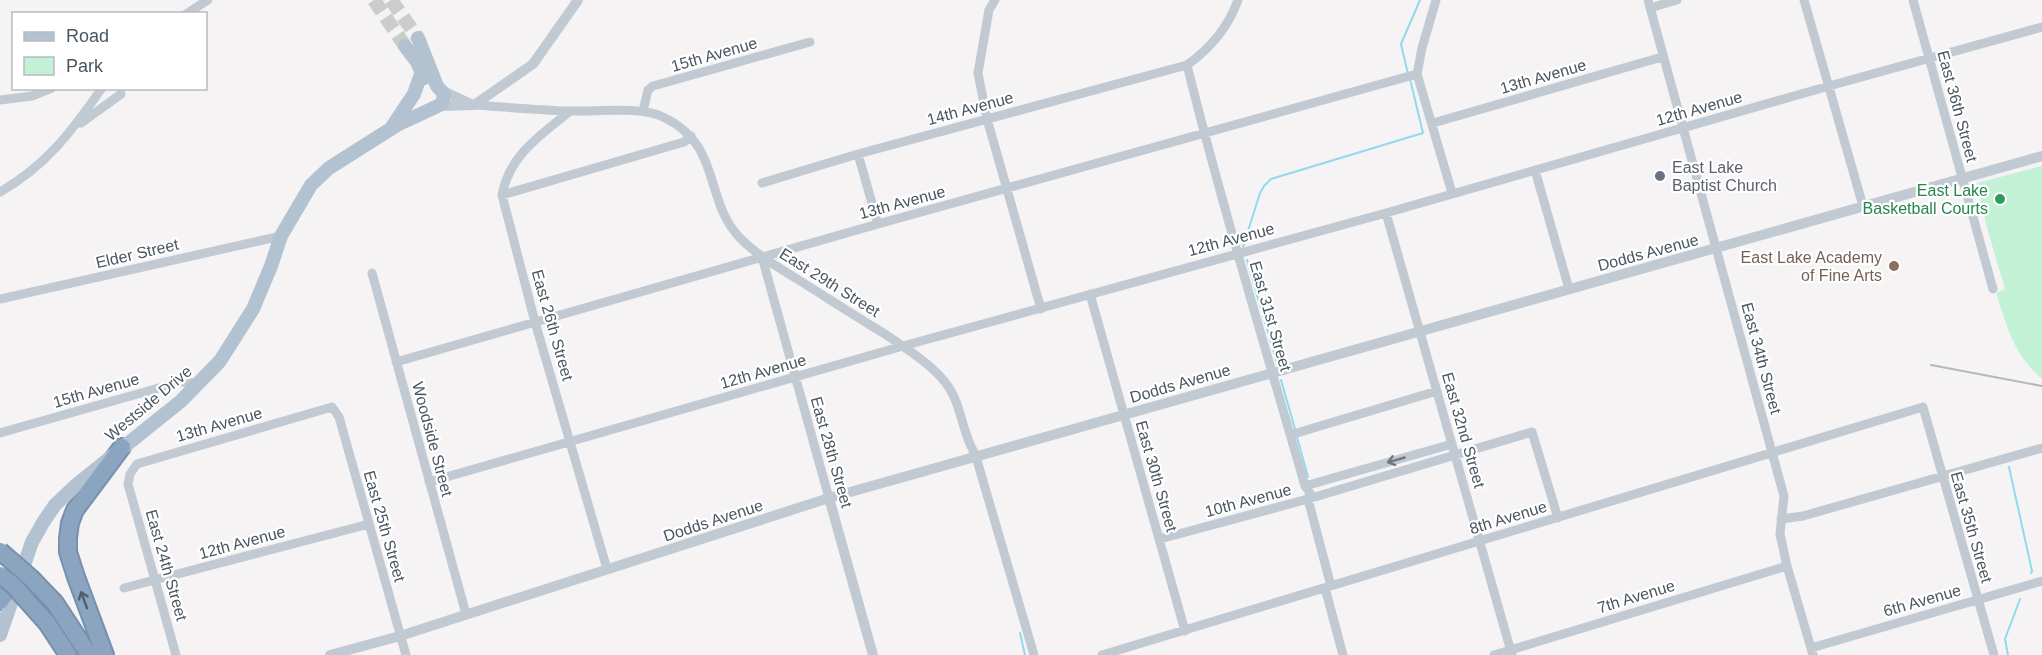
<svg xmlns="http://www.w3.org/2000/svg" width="2042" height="655" font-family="Helvetica,sans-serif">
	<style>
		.green { fill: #c3f1d5 }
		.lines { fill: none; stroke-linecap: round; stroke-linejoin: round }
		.stream { stroke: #90daee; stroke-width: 2 }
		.primary-tunnel { stroke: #caccce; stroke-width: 14; stroke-dasharray: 14 7; stroke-linecap: butt }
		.motorway-casing { stroke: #7690ad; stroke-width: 20 }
		.minor { stroke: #c1cad2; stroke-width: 9 }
		.tertiary { stroke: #c1cad2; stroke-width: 10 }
		.primary { stroke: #b3c2d1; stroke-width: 14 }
		.motorway { stroke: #8ba5c1; stroke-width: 16 }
		.rail { stroke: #b5b8bd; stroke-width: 2 }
		.motorway-bridge-casing { stroke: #7690ad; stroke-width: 20; stroke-linecap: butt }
		.motorway-bridge { stroke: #8ba5c1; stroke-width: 16 }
		.oneway { stroke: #6e7983 }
		.oneway2 { stroke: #505e6b }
		.worship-dot { fill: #6b7280; stroke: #fff; stroke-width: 2 }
		.leisure-dot { fill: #2e9e5b; stroke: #fff; stroke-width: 2 }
		.education-dot { fill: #8d6e63; stroke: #fff; stroke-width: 2 }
		.labels { text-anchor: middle; stroke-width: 4.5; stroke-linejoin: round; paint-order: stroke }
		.street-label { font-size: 16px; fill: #4a5661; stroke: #fff }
		.worship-label { font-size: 16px; fill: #5b616d; stroke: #fff; text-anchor: start }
		.leisure-label { font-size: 16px; fill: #27864d; stroke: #fff; text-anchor: end }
		.education-label { font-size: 16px; fill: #785e54; stroke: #fff; text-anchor: end }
	</style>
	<rect width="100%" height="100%" fill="#f5f3f3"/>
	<!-- green -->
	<path class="green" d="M2042 166V379C2013 353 2008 329 1996 293L2005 289 1987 228 1977 183Z"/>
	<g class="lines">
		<!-- stream -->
		<path class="stream" d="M1408 74 1401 44 1420 0
			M1243 247 1260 193 1264 186 1271 179 1423 133 1410 79
			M1247 260 1261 309
			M1263 315 1277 363
			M1281 380 1295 429
			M1297 437 1308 477
			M2009 467 2032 571 2031 573
			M1020 633 1025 655
			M2008 655 2005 639 2020 599"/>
		<!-- primary-tunnel -->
		<path class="primary-tunnel" d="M374 0 405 46
			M391 0 418 38"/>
		<!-- motorway casing -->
		<g class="motorway-casing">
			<path id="motorway" d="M0 601 19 577
				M55 603 89 655
				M47 623 68 655
				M105 655 76 577 68 552V538L70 523 75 510 122 447"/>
		</g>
		<!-- minor -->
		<path class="minor" d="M995 0 989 10 978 73 987 119 1041 309
			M1436 0 1422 48 1417 74 1452 193
			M1648 0 1784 496 1780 534 1787 566 1813 655
			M1804 0 1863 206
			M1913 0 1993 289
			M1650 8 1677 0
			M186 14 208 0
			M1187 65C1222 206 1265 346 1305 486L1310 493 1308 499 1331 586
			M0 100 32 96 52 88
			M474 105C505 107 537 110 569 111 595 112 640 106 663 117 723 145 703 201 741 239 757 255 778 267 797 279 826 297 855 316 885 334 905 348 930 363 945 382 958 398 960 417 967 436 969 443 973 450 976 457L1034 655
			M570 111C540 136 510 154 502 195L535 322 607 569
			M643 111 648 90 653 86 810 42
			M81 123 121 94
			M1433 123 1662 57
			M858 154 878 224
			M1535 170 1569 289
			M762 183 858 154 1187 65C1211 48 1228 28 1238 0
			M0 192C47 165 71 132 102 88
			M502 195 684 142 691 136
			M1386 213 1512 655
			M762 257 829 498
			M372 273 466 614
			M1090 294 1185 631
			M0 299 281 236
			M396 362 878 224 1417 74
			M0 433 180 382 200 383
			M1290 435 1437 391
			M429 482 903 346 1386 213 1829 86 2042 27
			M1305 486 1452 444
			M1781 519 1803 516 2042 448
			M1160 539 1308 499 1532 432 1558 518
			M124 588 369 524
			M1325 588 1343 655
			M1811 648 2042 581
			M176 655 128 484 130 474 137 464 332 407 339 417 406 655
			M1102 655 1923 407 1994 655
			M1494 655 1787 566"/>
		<!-- tertiary -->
		<path class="tertiary" d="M443 91 471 104
			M474 105 533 64 578 0
			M439 106 474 105
			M829 498 873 655
			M330 655 400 636 829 498 2042 156"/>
		<!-- primary -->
		<path class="primary" d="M405 46 417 62 424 78
			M392 127 414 94 422 71
			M0 635 32 542 44 521 55 505 75 486 181 401 220 361 253 309 271 266 281 236 311 185 329 168 397 125 442 104 444 94 437 86 418 38"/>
		<!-- motorway -->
		<use href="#motorway" class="motorway"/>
		<!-- rail -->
		<path class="rail" d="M1931 365 2042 386"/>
		<!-- motorway-bridge casing -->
		<g class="motorway-bridge-casing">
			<path id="motorway-bridge" d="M0 551 31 578 55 603
				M0 575 13 585 47 623"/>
		</g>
		<!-- motorway-bridge -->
		<use href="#motorway-bridge" class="motorway-bridge"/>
	</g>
	<!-- one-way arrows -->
	<defs><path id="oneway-shaft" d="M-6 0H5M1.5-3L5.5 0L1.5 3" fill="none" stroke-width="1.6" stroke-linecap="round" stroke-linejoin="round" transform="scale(1.5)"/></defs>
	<use class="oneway" href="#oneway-shaft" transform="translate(1396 460) rotate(164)"/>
	<use class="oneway2" href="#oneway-shaft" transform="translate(84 600) rotate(-110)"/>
	<!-- markers -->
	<circle class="worship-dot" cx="1660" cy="176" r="6"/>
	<circle class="leisure-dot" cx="2000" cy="199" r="6"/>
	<circle class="education-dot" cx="1894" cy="266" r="6"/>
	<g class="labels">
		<!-- street labels -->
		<g class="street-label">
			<text transform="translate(714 54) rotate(-16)" y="6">15th Avenue</text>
			<text transform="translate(1543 76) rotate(-16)" y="6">13th Avenue</text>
			<text transform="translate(1958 106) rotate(75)" y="6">East 36th Street</text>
			<text transform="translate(970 108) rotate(-15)" y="6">14th Avenue</text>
			<text transform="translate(1699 108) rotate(-16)" y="6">12th Avenue</text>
			<text transform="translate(902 202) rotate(-15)" y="6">13th Avenue</text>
			<text transform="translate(1231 239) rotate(-15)" y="6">12th Avenue</text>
			<text transform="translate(1648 252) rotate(-15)" y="6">Dodds Avenue</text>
			<text transform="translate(137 253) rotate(-13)" y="6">Elder Street</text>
			<text transform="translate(830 282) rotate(32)" y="6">East 29th Street</text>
			<text transform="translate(1271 316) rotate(74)" y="6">East 31st Street</text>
			<text transform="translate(553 325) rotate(74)" y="6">East 26th Street</text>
			<text transform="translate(1762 358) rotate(75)" y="6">East 34th Street</text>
			<text transform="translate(763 371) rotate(-16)" y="6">12th Avenue</text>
			<text transform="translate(1180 383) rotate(-16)" y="6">Dodds Avenue</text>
			<text transform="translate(96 390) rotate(-16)" y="6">15th Avenue</text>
			<text transform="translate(148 403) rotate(-40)" y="6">Westside Drive</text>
			<text transform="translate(219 424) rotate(-16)" y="6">13th Avenue</text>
			<text transform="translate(1464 430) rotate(74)" y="6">East 32nd Street</text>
			<text transform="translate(433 439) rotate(75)" y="6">Woodside Street</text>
			<text transform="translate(832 452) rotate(74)" y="6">East 28th Street</text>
			<text transform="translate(1157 476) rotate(74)" y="6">East 30th Street</text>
			<text transform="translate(1248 500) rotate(-15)" y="6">10th Avenue</text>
			<text transform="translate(1508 517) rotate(-17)" y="6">8th Avenue</text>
			<text transform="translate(713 520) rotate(-18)" y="6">Dodds Avenue</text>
			<text transform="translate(385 526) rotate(74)" y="6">East 25th Street</text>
			<text transform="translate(1972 527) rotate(74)" y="6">East 35th Street</text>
			<text transform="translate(242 542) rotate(-15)" y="6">12th Avenue</text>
			<text transform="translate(167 565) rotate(74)" y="6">East 24th Street</text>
			<text transform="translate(1636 596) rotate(-17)" y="6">7th Avenue</text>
			<text transform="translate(1922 600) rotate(-16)" y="6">6th Avenue</text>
		</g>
		<!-- worship labels -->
		<g class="worship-label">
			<text x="1672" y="173">East Lake<tspan x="1672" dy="18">Baptist Church</tspan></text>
		</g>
		<!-- leisure labels -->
		<g class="leisure-label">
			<text x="1988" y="196">East Lake<tspan x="1988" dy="18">Basketball Courts</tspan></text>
		</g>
		<!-- education labels -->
		<g class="education-label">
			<text x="1882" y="263">East Lake Academy<tspan x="1882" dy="18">of Fine Arts</tspan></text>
		</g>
	</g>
	<!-- legend -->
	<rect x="12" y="12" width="195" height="78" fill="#ffffff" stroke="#b7bbc0" stroke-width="1.5"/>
	<rect x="24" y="32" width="30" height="9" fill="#b3c2d1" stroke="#b7bbc0" stroke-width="1.5"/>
	<text x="66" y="42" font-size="18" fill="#4a5661">Road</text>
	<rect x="24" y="57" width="30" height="18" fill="#c3f1d5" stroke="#b7bbc0" stroke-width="1.5"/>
	<text x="66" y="72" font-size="18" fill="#4a5661">Park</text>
</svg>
